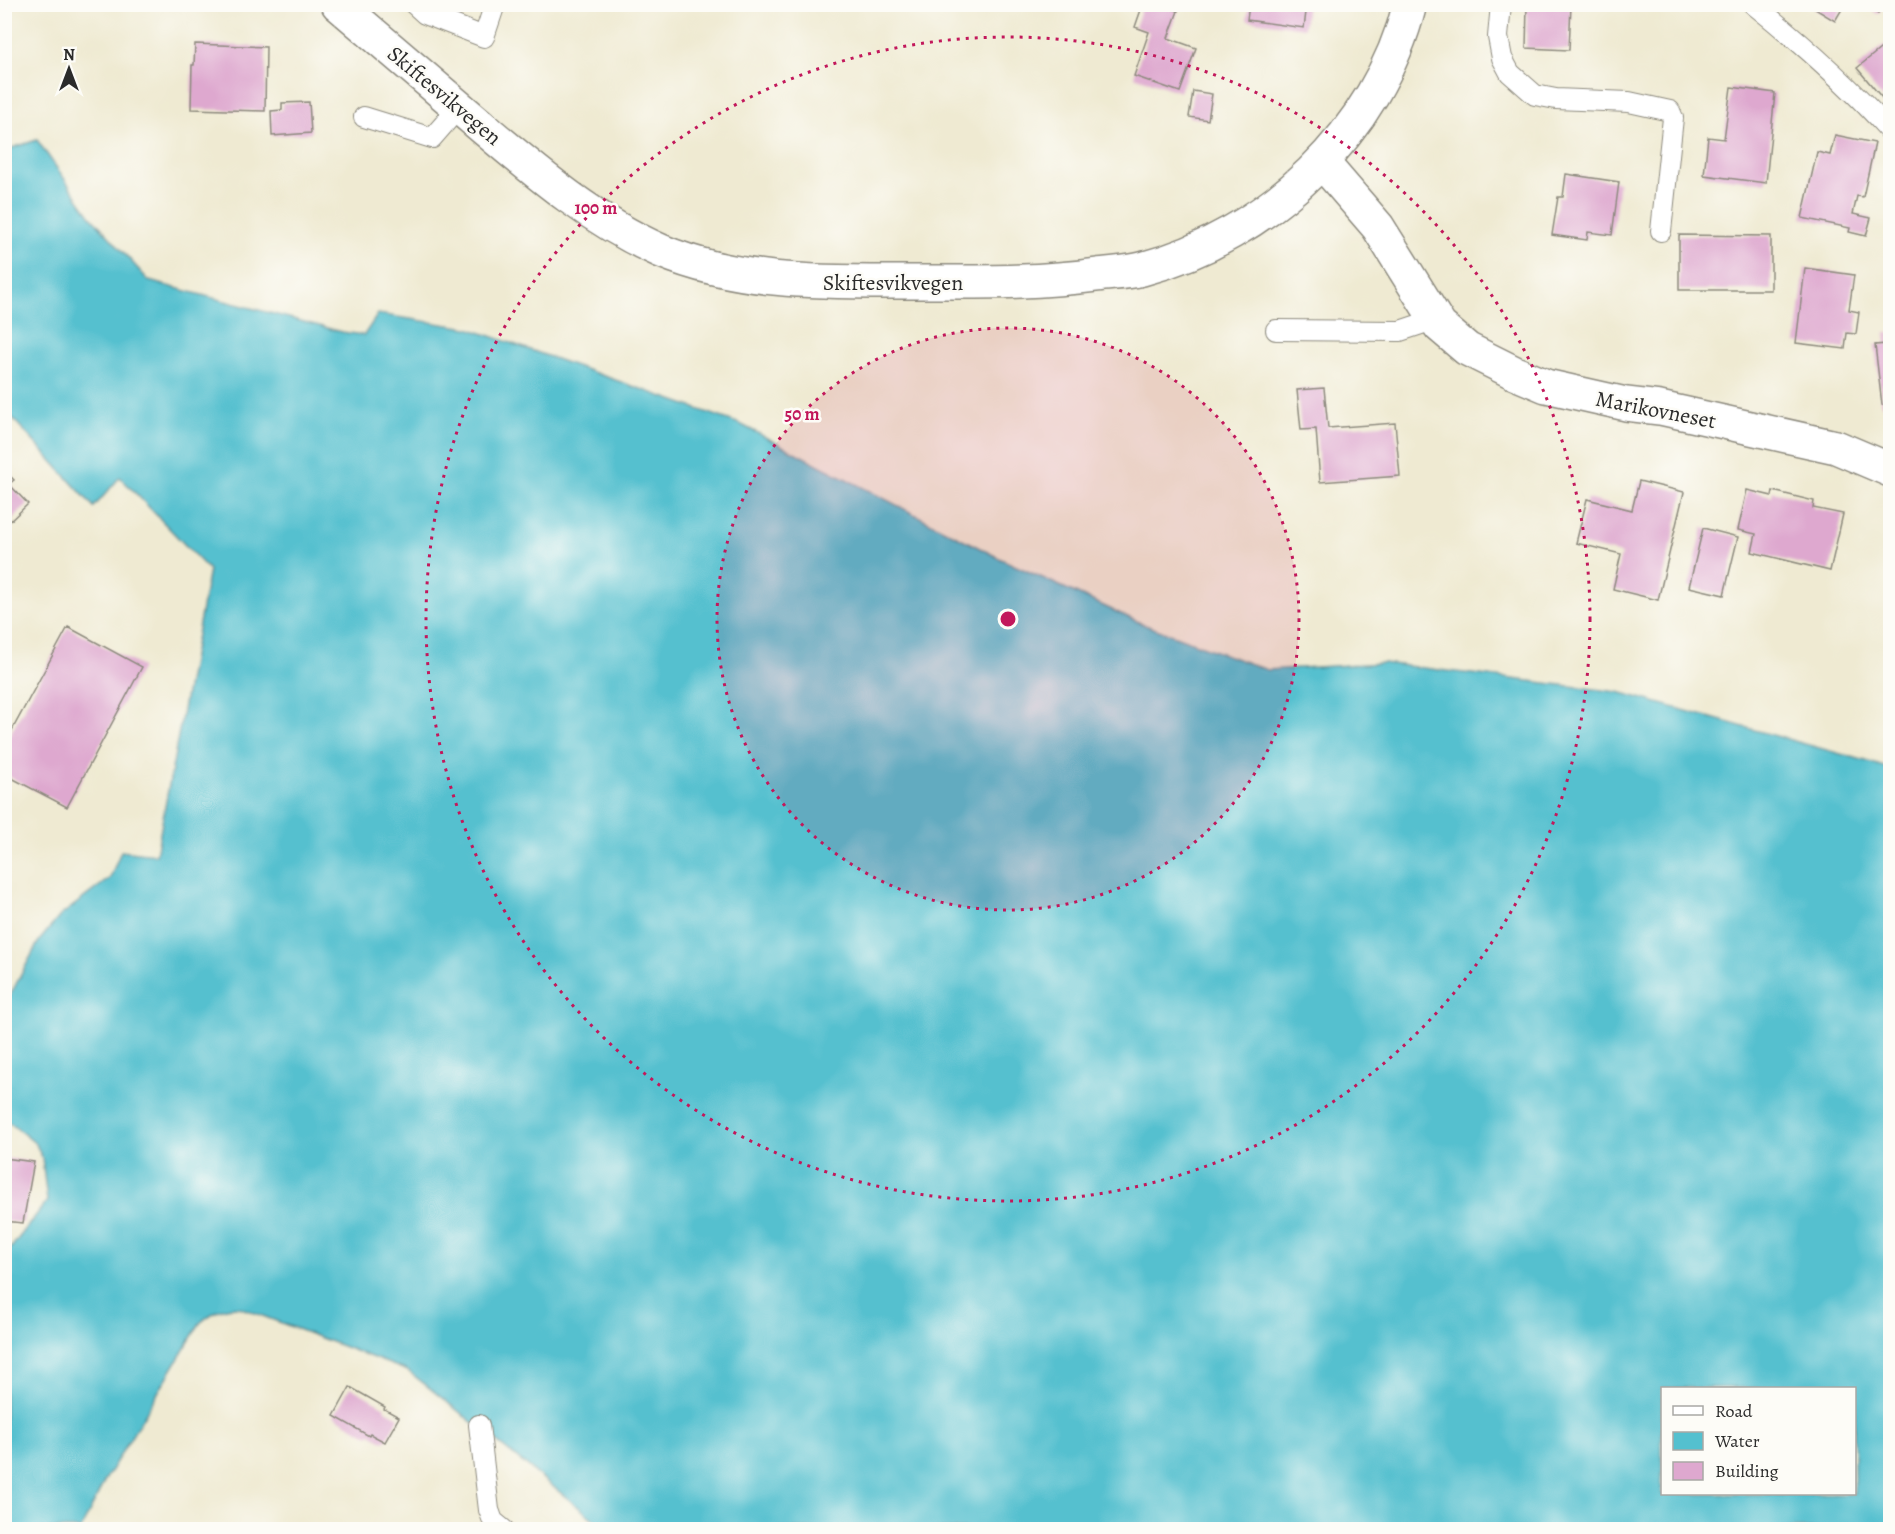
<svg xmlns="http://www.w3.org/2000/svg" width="1895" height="1534" font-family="Alegreya,serif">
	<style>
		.water { fill: #54c0cf; stroke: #40767d; stroke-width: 1.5; fill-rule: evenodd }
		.building { fill: #dea8cf }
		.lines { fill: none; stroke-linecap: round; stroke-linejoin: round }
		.lane-casing { stroke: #8d8a7e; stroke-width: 22 }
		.street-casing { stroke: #8d8a7e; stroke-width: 36 }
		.secondary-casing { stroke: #8d8a7e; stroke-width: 36 }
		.lane { stroke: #fff; stroke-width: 20 }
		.street { stroke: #fff; stroke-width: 33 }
		.secondary { stroke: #fff; stroke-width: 33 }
		.ring { fill: none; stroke: #c2185b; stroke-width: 3; stroke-dasharray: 3 6 }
		.labels { text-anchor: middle; stroke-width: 5; stroke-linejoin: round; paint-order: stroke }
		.street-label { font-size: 22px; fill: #2b2b2b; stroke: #fdfcf7 }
		.centre { fill: #c2185b; stroke: #fdfcf7; stroke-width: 3 }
		.ring-label { font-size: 18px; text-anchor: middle; font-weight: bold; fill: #c2185b; stroke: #fdfcf7; stroke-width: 5; stroke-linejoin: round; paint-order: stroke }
	</style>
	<rect width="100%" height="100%" fill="#fdfcf7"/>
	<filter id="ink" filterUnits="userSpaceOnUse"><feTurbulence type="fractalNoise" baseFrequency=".0167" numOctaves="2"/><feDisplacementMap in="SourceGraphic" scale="12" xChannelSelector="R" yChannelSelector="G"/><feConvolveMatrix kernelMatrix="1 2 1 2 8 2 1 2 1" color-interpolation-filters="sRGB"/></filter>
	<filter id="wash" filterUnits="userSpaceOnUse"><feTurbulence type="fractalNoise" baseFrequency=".008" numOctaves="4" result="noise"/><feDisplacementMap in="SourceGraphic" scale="24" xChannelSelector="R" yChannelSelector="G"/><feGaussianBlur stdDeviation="1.35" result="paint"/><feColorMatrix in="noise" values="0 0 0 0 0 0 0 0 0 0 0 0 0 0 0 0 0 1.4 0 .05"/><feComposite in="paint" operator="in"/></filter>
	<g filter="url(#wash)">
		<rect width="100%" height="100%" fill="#efead2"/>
		<!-- water -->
		<path class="water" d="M37 140 90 215 149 281 342 332 364 335 378 314 468 328 740 424 1001 559 1145 625 1267 670 1383 663 1618 692 1866 761 1890 769V1529H606L408 1371 239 1307C222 1306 213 1312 200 1323L105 1480 81 1529H5L4 1257 47 1201 42 1158 36 1144 5 1119V1005L39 941 60 916 110 878 121 851 156 855 209 570 120 477 94 507 5 410V141L9 149ZM1662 1388H1854V1494H1662Z"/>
		<g id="blocks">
			<!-- building -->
			<path class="building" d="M1143 4H1161L1178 11 1168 38 1196 48 1180 92 1134 76 1149 32 1135 27Z
				M1249 4H1307L1304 28 1247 20Z
				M1807 4H1845L1835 21Z
				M1862 4H1884L1878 14Z
				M1527 5H1571L1569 50 1526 48Z
				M195 44 266 47 265 111 191 109 192 65H194Z
				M1886 44 1890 50V94L1883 99 1857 68Z
				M1731 87 1775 93 1766 183 1704 175 1708 137 1724 139Z
				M1193 91 1212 94 1208 120 1189 117Z
				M309 102 311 133 272 136 271 111 282 110V103Z
				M1835 135 1875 143 1863 197 1857 196 1853 214 1871 218 1866 236 1849 232 1850 228 1802 218 1817 152 1830 155Z
				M1566 174 1619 182 1612 235 1588 232 1587 240 1552 235 1558 197H1563Z
				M1679 235 1771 236V290H1679Z
				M1805 268 1854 275 1849 310 1859 312 1856 334 1847 333 1845 349 1796 343Z
				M1885 333H1890V405H1882L1875 345 1886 344Z
				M1324 388 1328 428 1395 423 1400 476 1320 482 1316 429 1301 430 1297 390Z
				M4 470 14 480 9 484 28 504 4 527Z
				M1639 481 1684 492 1658 600 1613 589 1621 554 1576 543 1587 499 1632 510Z
				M1747 490 1772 496 1773 491 1814 501 1813 508 1843 514 1830 571 1752 552 1756 534 1738 530Z
				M1703 528 1738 537 1724 595 1689 587Z
				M68 627 142 667 67 807 4 774V745Z
				M4 1158 34 1162 23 1223 4 1221Z
				M350 1387 385 1407 384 1409 399 1417 385 1442 370 1434 369 1436 334 1416Z"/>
		</g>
	</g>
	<g filter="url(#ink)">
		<use href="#blocks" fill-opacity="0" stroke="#8d8a7e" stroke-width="1.5"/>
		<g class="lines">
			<!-- lane casing -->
			<g class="lane-casing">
				<path id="lane" d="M414 4 425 14 484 37 495 4
					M1501 4 1498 37 1502 58 1510 73 1535 95 1556 99 1629 102 1670 111 1673 118 1661 231
					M1753 4C1803 44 1848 84 1890 131
					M364 117 432 138 459 107
					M1276 330 1400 331 1436 319
					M479 1425 489 1510 493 1521 504 1530"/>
			</g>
			<!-- street casing -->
			<g class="street-casing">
				<path id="street" d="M1322 162 1378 227 1440 326 1467 349 1515 373 1546 386 1626 404 1660 408 1737 425 1836 447 1890 470"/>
			</g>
			<!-- secondary casing -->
			<g class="secondary-casing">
				<path id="secondary" d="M338 4C386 45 434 86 481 126 538 174 593 221 661 251 742 285 830 282 916 282 977 282 1037 283 1097 275 1111 273 1127 273 1142 269 1268 236 1378 132 1410 4"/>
			</g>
			<!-- lane -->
			<use href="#lane" class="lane"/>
			<!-- street -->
			<use href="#street" class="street"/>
			<!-- secondary -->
			<use href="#secondary" class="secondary"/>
		</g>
	</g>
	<!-- distance rings -->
	<circle cx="1008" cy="619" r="291" fill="#c2185b" fill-opacity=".12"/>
	<g class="ring">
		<circle cx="1008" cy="619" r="291"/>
		<circle cx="1008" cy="619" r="582"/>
	</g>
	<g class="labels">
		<!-- street labels -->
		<g class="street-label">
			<text transform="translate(445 95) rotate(40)" y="8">Skiftesvikvegen</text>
			<text x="893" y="290">Skiftesvikvegen</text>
			<text transform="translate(1656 409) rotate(11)" y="8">Marikovneset</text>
		</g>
	</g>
	<circle cx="1008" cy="619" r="9" class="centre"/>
	<g class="ring-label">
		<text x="596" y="214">100 m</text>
		<text x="802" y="420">50 m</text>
	</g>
	<!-- margin -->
	<rect width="1895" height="1534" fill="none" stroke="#fdfcf7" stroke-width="24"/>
	<!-- legend -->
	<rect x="1661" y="1387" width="195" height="108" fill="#fdfcf7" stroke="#a9a8a5" stroke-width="1.5"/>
	<rect x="1673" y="1406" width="30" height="9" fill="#ffffff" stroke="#a9a8a5" stroke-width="1.5"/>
	<text x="1715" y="1417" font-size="18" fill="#2b2b2b">Road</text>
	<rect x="1673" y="1432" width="30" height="18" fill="#54c0cf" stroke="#a9a8a5" stroke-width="1.5"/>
	<text x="1715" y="1447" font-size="18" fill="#2b2b2b">Water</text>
	<rect x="1673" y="1462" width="30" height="18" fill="#dea8cf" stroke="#a9a8a5" stroke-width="1.5"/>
	<text x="1715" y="1477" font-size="18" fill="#2b2b2b">Building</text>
	<!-- north arrow -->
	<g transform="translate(69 69)" stroke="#fdfcf7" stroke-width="4.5" paint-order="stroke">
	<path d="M0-4.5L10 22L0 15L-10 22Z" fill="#2b2b2b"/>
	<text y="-9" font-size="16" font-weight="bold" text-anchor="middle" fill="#2b2b2b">N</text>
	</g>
</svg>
